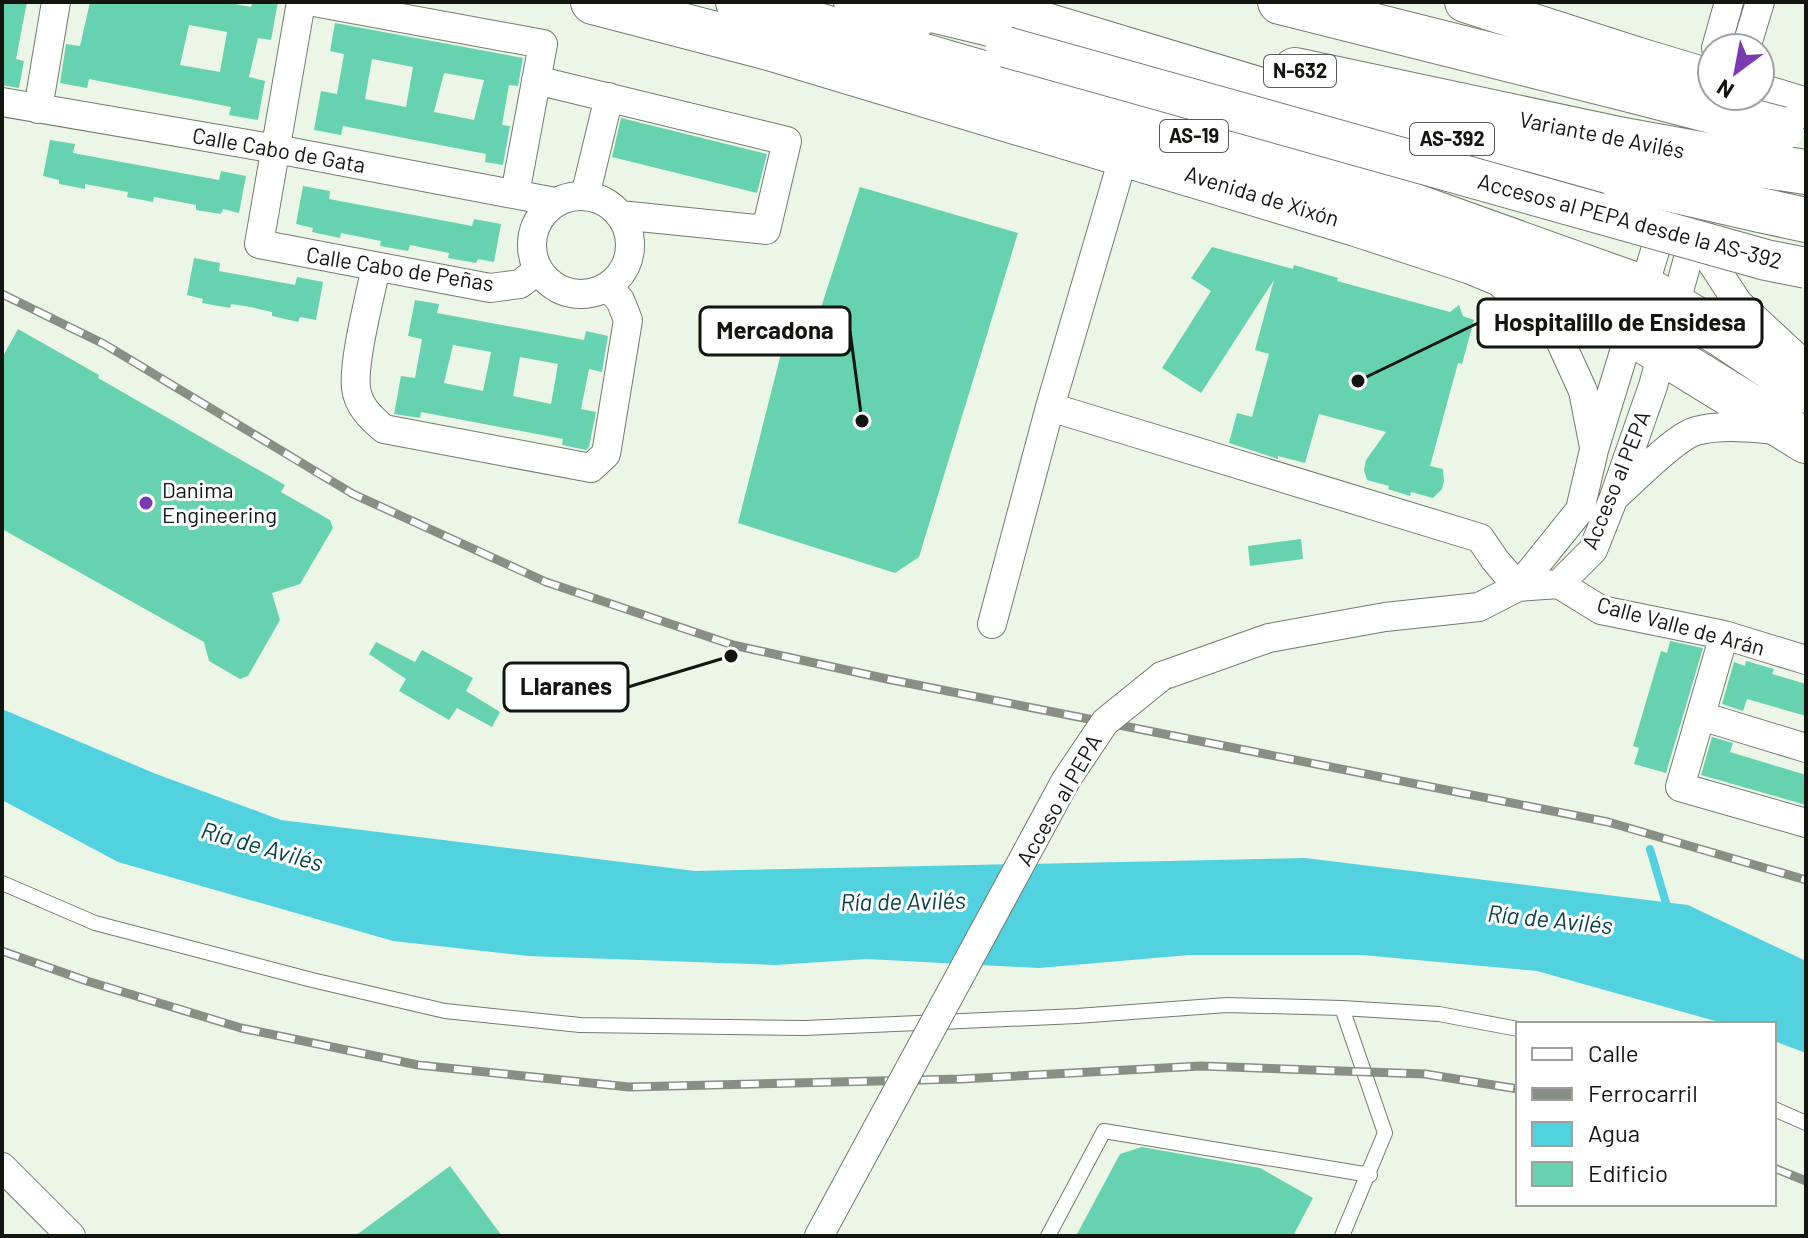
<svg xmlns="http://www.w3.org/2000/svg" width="1808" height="1238" font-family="Barlow,sans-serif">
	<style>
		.water { fill: #51d2de }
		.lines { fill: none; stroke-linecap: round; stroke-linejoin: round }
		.stream { stroke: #51d2de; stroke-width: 8 }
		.building { fill: #67d2af; fill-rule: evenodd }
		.lane-casing { stroke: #727b6d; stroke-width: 16 }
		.street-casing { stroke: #727b6d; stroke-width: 30 }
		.secondary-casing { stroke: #727b6d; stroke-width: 42 }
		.primary-casing { stroke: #727b6d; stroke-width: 46 }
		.highway-casing { stroke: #727b6d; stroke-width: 46 }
		.lane { stroke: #fff; stroke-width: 14 }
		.street { stroke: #fff; stroke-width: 28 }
		.secondary { stroke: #fff; stroke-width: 40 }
		.primary { stroke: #fff; stroke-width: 44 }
		.highway { stroke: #fff; stroke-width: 44 }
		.rail-casing { stroke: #888f85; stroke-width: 9 }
		.rail { stroke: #fff; stroke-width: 6; stroke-dasharray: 18; stroke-linecap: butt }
		.street-bridge-casing { stroke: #727b6d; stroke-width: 30; stroke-linecap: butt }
		.secondary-bridge-casing { stroke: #727b6d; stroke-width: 42; stroke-linecap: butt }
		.highway-bridge-casing { stroke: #727b6d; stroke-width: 46; stroke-linecap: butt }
		.street-bridge { stroke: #fff; stroke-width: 28 }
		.secondary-bridge { stroke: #fff; stroke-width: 40 }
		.highway-bridge { stroke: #fff; stroke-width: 44 }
		.poi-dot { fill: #7b3bb0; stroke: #fff; stroke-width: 3 }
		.labels { text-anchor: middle; stroke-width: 6; stroke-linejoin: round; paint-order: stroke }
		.shield { fill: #fff; stroke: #595b58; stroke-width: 2 }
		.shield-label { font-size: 20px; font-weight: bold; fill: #121510 }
		.street-label { font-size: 22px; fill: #121510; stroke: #fff }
		.poi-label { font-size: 22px; fill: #121510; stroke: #fff; text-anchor: start }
		.water-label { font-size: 24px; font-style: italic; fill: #044247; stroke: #fff }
		.leader { fill: none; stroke: #121510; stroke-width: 3 }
		.callout-dot { fill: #121510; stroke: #fff; stroke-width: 3 }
		.callout { fill: #fff; stroke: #121510; stroke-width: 3 }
		.callout-label { font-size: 24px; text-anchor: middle; font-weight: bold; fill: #121510 }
	</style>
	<rect width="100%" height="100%" fill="#ecf6e7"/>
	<!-- water -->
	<path class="water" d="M2 709 156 774 281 820 695 871 1305 858 1688 905 1806 961V1053L1774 1041V1024H1726L1537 971 1362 955H1189L1039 968 867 959 776 965 528 956 393 941 118 862 2 800Z"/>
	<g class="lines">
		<!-- stream -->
		<path class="stream" d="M1650 849 1668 910"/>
	</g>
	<!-- building -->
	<path class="building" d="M2 2H27L16 59 24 61 19 88 2 85Z
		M90 2H224L251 7 253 2H278L271 40 258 38 249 77 265 81 258 120 229 115 231 107 89 79 87 88 60 83 66 44 80 46ZM189 25 227 32 220 72 180 65Z
		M335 23 523 58 518 86 509 85 502 125 510 126 503 165 485 162 486 154 343 126 341 135 314 130 321 91 337 94 344 54 330 51ZM372 59 413 67 406 107 365 99ZM444 73 484 80 474 120 434 112Z
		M621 118 767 154 757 193 612 157Z
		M50 140 75 144 73 153 219 180 221 171 246 176 239 213 223 209 221 214 196 210V205L154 197 153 202 127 197 128 192 85 184V189L59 184V180L43 176Z
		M303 186 330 191 329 199 472 226 474 219 501 224 494 262 478 259 476 263 448 258 449 253 410 245 408 251 380 246 381 241 341 233 340 238 312 232 313 228 296 224Z
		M860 187 1018 233 919 557 895 573 738 523 791 314 817 320Z
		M1212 247 1293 269 1294 265 1338 278 1337 281 1450 312 1459 305 1463 316 1474 320 1462 364 1458 363 1430 466 1443 469 1444 481 1442 489 1433 498 1411 492 1410 496 1388 489 1389 486 1367 480 1364 470 1366 460 1386 432 1319 414 1305 463 1278 456V459L1229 443 1237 413 1252 417 1269 354 1255 350 1274 280 1201 393 1162 368 1211 291 1191 278Z
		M194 258 220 263 219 271 295 285 297 277 323 282 316 320 300 317 298 322 272 316V312L250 307 231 304 230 308 202 303 203 299 187 295Z
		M415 300 439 304 437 313 584 340 586 331 608 336 602 372 589 369 581 409 596 412 589 447 586 450 562 445 563 439 421 412 420 418 394 414 401 376 415 378 422 339 408 336ZM453 345 491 352 483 391 444 383ZM520 357 558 364 551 404 513 396Z
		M18 329 99 375 98 378 285 485 281 492 330 520 333 528 300 584 272 593 280 620 248 676 240 679 209 661 204 642 2 529V358Z
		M1301 539 1303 559 1250 566 1248 546Z
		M1670 641 1703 648 1666 773 1634 764 1639 748 1633 746 1661 651 1667 653Z
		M376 642 415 662 422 650 473 678 466 691 500 712 492 727 457 708 449 720 399 691 406 679 369 654Z
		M1746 661 1774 669 1772 674 1806 684V716L1747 699 1743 711 1722 704 1734 662 1745 666Z
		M1712 737 1733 743 1730 752 1806 775V805L1701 775Z
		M1142 1147 1260 1168 1313 1198 1293 1236H1076L1120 1154Z
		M450 1166 502 1236H355Z"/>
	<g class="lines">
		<!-- lane casing -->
		<g class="lane-casing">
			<path id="lane" d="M2 883 95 923 312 980 445 1011 580 1025 805 1028 1077 1016 1227 1005 1342 1008 1439 1014 1518 1029
				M1774 1109 1806 1123
				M1048 1236 1104 1131 1370 1175
				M1342 1236 1385 1133 1342 1008"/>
		</g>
		<!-- street casing -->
		<g class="street-casing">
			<path id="street" d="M301 2 259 244 490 288 520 284 538 270
				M314 2 543 44 515 194
				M1716 48 1729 2
				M1746 48 1760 2
				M536 80 787 141 766 230 620 215
				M2 102 276 149 555 202
				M38 109 56 2
				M532 245a49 49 0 1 1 98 0a49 49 0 1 1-98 0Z
				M585 196 609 97
				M1698 233 1710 260 1738 303 1806 366
				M376 267C370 297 353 360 356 388 358 406 371 418 384 429L591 468 606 454 628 320 620 300 607 287
				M1504 287 1557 334 1583 391 1594 447
				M1050 407 1480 538 1495 560 1518 587
				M1618 494C1636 478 1675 437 1696 431 1723 424 1751 428 1778 430
				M1559 584 1601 610 1724 635 1806 660
				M1518 587 1580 510 1594 450 1666 215
				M992 624 1050 407 1124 155
				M1724 635 1680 787 1806 823
				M1162 676 1269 638 1385 617 1479 607 1518 587 1559 584 1593 550 1614 497 1653 386 1698 222
				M1701 716 1806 748
				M2 1167 71 1236
				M819 1236 877 1129"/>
		</g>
		<!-- secondary casing -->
		<g class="secondary-casing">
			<path id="secondary" d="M854 2 915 20
				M891 2 1003 29
				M1465 2 1639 58
				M1760 94 1806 108"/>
		</g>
		<!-- primary casing -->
		<g class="primary-casing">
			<path id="primary" d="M593 2 769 48 1356 224 1472 262 1605 317 1806 441
				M738 2 1131 116 1356 185 1644 288 1721 334 1806 391"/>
		</g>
		<!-- highway casing -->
		<g class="highway-casing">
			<path id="highway" d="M969 2 1284 97 1620 178
				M1280 2 1634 91
				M1295 70 1623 140
				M1772 167 1806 172
				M1760 210 1806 220"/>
		</g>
		<!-- lane -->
		<use href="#lane" class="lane"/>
		<!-- street -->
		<use href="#street" class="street"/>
		<!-- secondary -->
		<use href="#secondary" class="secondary"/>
		<!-- primary -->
		<use href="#primary" class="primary"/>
		<!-- highway -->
		<use href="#highway" class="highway"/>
		<!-- rail casing -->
		<g class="rail-casing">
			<path id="rail" d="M2 294 104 344 353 494 546 582 733 645 887 679 1608 822 1806 880
				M2 951 87 981 241 1028 418 1065 629 1087 961 1079 1201 1066 1425 1074 1518 1089
				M1774 1168 1806 1181"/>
		</g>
		<!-- rail -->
		<use href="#rail" class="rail"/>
		<!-- street-bridge casing -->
		<g class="street-bridge-casing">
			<path id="street-bridge" d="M877 1129 1066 780 1105 722 1162 676"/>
		</g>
		<!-- secondary-bridge casing -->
		<g class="secondary-bridge-casing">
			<path id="secondary-bridge" d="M1006 47 1766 260 1806 268
				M1639 58 1712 80"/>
		</g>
		<!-- highway-bridge casing -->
		<g class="highway-bridge-casing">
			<path id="highway-bridge" d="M1634 91 1781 129
				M1623 140 1772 167
				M1620 178 1760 210"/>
		</g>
		<!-- street-bridge -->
		<use href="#street-bridge" class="street-bridge"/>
		<!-- secondary-bridge -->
		<use href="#secondary-bridge" class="secondary-bridge"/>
		<!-- highway-bridge -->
		<use href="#highway-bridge" class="highway-bridge"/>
	</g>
	<!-- markers -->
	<circle class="poi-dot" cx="146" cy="503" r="8"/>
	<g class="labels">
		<!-- shield labels -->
		<g class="shield">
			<rect x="1264" y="55" width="72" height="32" rx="6"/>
			<rect x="1160" y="120" width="68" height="32" rx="6"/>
			<rect x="1410" y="123" width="84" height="32" rx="6"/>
		</g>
		<g class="shield-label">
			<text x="1300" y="78">N-632</text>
			<text x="1194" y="143">AS-19</text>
			<text x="1452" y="146">AS-392</text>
		</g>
		<!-- street labels -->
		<g class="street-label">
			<text transform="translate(1602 135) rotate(11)" y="8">Variante de Avilés</text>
			<text transform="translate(279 150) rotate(10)" y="8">Calle Cabo de Gata</text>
			<text transform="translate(1262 196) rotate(17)" y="8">Avenida de Xixón</text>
			<text transform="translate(1630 221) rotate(15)" y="8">Accesos al PEPA desde la AS-392</text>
			<text transform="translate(400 269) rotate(9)" y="8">Calle Cabo de Peñas</text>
			<text transform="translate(1616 480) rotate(-68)" y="8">Acceso al PEPA</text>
			<text transform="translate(1681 626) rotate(15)" y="8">Calle Valle de Arán</text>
			<text transform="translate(1059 800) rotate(-60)" y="8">Acceso al PEPA</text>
		</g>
		<!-- poi labels -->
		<g class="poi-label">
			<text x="162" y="498">Danima<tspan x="162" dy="25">Engineering</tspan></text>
		</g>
		<!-- water labels -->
		<g class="water-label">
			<text transform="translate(262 847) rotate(16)" y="8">Ría de Avilés</text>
			<text transform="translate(903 902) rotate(-1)" y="8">Ría de Avilés</text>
			<text transform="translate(1550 920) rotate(6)" y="8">Ría de Avilés</text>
		</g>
	</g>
	<!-- callouts -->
	<path class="leader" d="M1358 381L1478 323M862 421L850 331M731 656L628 687"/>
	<g class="callout-dot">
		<circle cx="1358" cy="381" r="8"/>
		<circle cx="862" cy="421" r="8"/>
		<circle cx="731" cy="656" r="8"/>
	</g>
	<g class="callout">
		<rect x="1478" y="299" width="284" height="48" rx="8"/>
		<rect x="700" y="307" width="150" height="48" rx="8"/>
		<rect x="504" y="663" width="124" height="48" rx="8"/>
	</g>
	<g class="callout-label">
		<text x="1620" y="331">Hospitalillo de Ensidesa</text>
		<text x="775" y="339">Mercadona</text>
		<text x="566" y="695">Llaranes</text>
	</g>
	<!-- border -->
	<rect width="1808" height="1238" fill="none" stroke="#121510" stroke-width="8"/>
	<!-- legend -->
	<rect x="1516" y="1022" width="260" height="184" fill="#ffffff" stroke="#a0a19f" stroke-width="2"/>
	<rect x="1532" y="1048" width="40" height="12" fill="#ffffff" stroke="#a0a19f" stroke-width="2"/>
	<text x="1588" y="1062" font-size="24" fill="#121510">Calle</text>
	<rect x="1532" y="1088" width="40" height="12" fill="#888f85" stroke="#a0a19f" stroke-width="2"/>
	<text x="1588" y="1102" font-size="24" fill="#121510">Ferrocarril</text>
	<rect x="1532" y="1122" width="40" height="24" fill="#51d2de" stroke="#a0a19f" stroke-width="2"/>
	<text x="1588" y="1142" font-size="24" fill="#121510">Agua</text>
	<rect x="1532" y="1162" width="40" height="24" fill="#67d2af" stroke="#a0a19f" stroke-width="2"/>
	<text x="1588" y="1182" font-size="24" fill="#121510">Edificio</text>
	<!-- north arrow -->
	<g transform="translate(1736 72) rotate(212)"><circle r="38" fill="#ffffff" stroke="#a0a19f" stroke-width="2"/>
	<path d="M0-6L14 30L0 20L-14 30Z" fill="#7b3bb0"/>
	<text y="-12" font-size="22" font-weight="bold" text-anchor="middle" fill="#121510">N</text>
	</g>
</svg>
